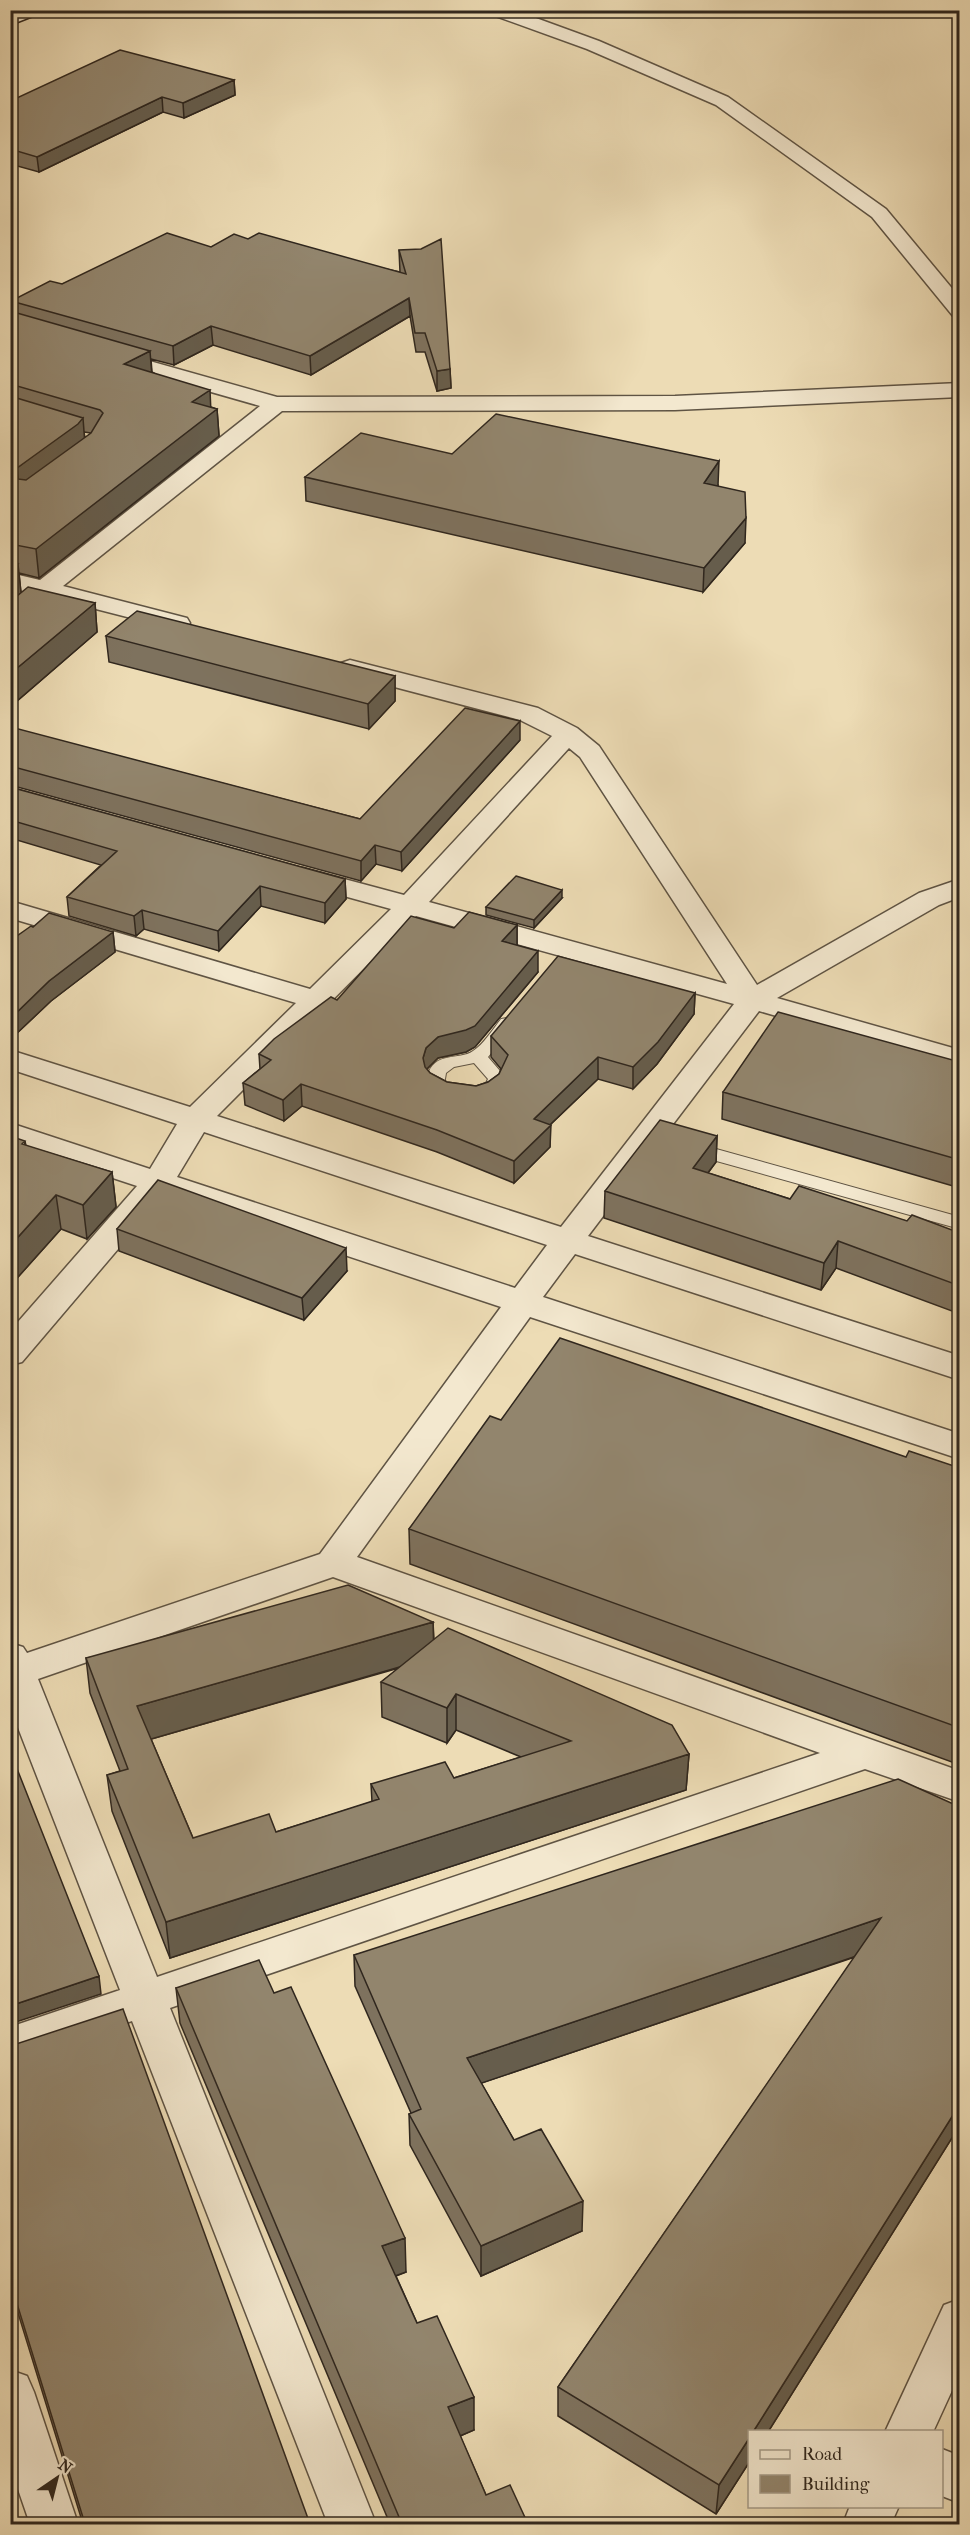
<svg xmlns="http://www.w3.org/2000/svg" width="970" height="2535" font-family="'IM FELL French Canon',serif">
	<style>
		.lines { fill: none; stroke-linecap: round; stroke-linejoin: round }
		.lane-casing { stroke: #5f5444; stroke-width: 2 }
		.street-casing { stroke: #5f5444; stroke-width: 3 }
		.secondary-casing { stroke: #30271e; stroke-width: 3 }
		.lane { fill: #f3e8cf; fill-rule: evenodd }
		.street { fill: #f3e8cf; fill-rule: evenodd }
		.secondary { fill: #f3e8cf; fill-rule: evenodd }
		.wall { fill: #7e725e; stroke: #30271e; stroke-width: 1.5; fill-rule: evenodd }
		.shaded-wall { fill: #665d4c; stroke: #30271e; stroke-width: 1.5 }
		.building { fill: #92856d; stroke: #30271e; stroke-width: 1.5 }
	</style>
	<rect width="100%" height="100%" fill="#eddcb5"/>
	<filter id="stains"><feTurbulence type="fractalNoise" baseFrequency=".00333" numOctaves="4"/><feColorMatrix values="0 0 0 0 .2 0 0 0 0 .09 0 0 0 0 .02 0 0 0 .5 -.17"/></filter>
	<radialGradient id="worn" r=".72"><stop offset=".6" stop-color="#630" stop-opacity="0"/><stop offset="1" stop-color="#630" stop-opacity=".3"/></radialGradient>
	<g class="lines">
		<!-- lane casing -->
		<g class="lane-casing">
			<path id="lane" d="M507 1018 513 1019 516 1023 488 1057 506 1078C501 1091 492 1104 477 1100L474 1096 485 1085 488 1079 474 1063 454 1067 446 1073 444 1085 456 1094 453 1098C446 1100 442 1099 436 1095 428 1090 424 1087 427 1077 434 1050 459 1061 473 1051 483 1045 493 1029 501 1019Z
				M691 1142 960 1217V1229L684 1152 682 1148 684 1144Z"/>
		</g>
		<!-- street casing -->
		<g class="street-casing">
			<path id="street" d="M488 10H514L599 41 728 97 886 209 960 298V318L953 316 872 217 716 105 587 49 490 14Z
				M107 349 277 397 675 396 960 383V397L675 410 282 411 63 586 187 618 190 623 187 628 178 630 49 597 19 623 10 625V605L26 592 10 587V573L40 580 260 406 99 360 96 355 99 350Z
				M350 660 538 708 577 728 599 746 757 985 919 893 960 879V897L939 905 777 998 960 1050V1069L759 1011 588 1236 960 1356V1380L575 1254 543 1297 960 1434V1459L530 1317 357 1557 960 1771V1802L865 1769 170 2008 376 2524H328L132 2021 10 2063V2027L120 1990 10 1707V1643L23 1647 27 1653 320 1554 501 1307 164 1195 22 1362 10 1365V1331L137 1186 10 1144V1123L150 1169 177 1124 10 1069V1050L190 1107 296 1003 10 918V901L310 989 391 909 293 882 289 876 293 870 303 868 404 895 552 736 520 720 341 673 337 668 341 663ZM569 748 580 757 727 984 429 902ZM416 916 734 1004 561 1227 217 1116ZM204 1132 547 1245 515 1288 177 1177ZM333 1577 820 1753 157 1977 38 1679Z
				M960 2299V2373L933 2432H885L944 2305Z
				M10 2370 27 2376 34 2392 78 2524H30L10 2466Z
				M942 2449 960 2456V2503L942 2496Z
				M850 2506H899L891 2524H843Z"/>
		</g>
		<!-- secondary casing -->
		<g class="secondary-casing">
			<path id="secondary" d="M17 10H40L38 14 10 25V13Z"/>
		</g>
		<!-- lane -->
		<use href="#lane" class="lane"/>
		<!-- street -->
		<use href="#street" class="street"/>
		<!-- secondary -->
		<use href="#secondary" class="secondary"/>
	</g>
	<!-- wall -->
	<path class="wall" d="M630 10H671L643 17Z
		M234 80 235 95 184 118 163 112 39 172 10 164V96L17 98Z
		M248 239 400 272 399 250 450 369 451 388 437 391 425 352H416L410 316 311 375 213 345 174 365 151 359 152 372 211 407 217 409 219 436 39 578 19 573 21 593 95 603 97 632 10 707V311L13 312 11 301 62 284 211 247ZM84 432 91 433 85 438Z
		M452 454 718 485V486L745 543 703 592 306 501 305 477Z
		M106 636 395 676V701L369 729 109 662Z
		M10 728 360 819 520 740 402 871 376 864 361 881 10 785Z
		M10 787 345 879 346 899 325 923 261 906 219 951 144 929 136 936 69 916 67 897 101 865 10 838Z
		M562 898 534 928 486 915V907Z
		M517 925V945L538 972 475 1047 466 1052 438 1058 427 1069 430 1073 447 1082 476 1086 488 1082 499 1074 501 1069 491 1057V1036L695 993 694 1014 657 1064 633 1089 598 1079 550 1125V1147L514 1183 437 1152 302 1106 284 1121 245 1105 243 1083 260 1069 259 1054 337 1000 454 928Z
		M33 927 113 932 115 952 51 1001 14 1036 10 1035V941Z
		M960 1062V1188L722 1119 723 1092Z
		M717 1136 716 1162 708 1173 790 1199 907 1221 960 1233V1314L836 1268 821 1290 604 1218 605 1191Z
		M25 1141 26 1146 112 1172 116 1207 87 1239 61 1229 10 1286Z
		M117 1229 347 1271 304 1320 119 1251Z
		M501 1420 906 1457 960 1468V1765L410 1564 409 1529Z
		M433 1622 434 1640 689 1754 686 1790 170 1958 112 1811 107 1775 120 1771 90 1693 86 1658ZM399 1668 381 1682 382 1717 447 1743 456 1730 521 1757 454 1778 371 1784 372 1802 276 1832 193 1838 151 1739Z
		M960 1807V2125L768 2432H750V2461L716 2514 558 2416V2387L855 1957 481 2083 514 2140 582 2231 481 2276 410 2145 409 2114 411 2113 355 1986 354 1955Z
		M176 1988 274 1993 406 2272 396 2276 417 2323 474 2430 460 2436 486 2495 528 2524H390L180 2023Z
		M10 2046 310 2524H83L10 2287Z"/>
	<!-- shaded-wall -->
	<path class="shaded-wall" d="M643 10H671L643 17Z
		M234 80 235 95 184 118 183 103Z
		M162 97 163 112 39 172 37 157Z
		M409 298 410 316 311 375 310 356Z
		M211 326 213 345 174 365 173 346Z
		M150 351 152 377 124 364Z
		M450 369 451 388 437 391V371Z
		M210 390 211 413 217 409 219 436 39 578 36 549 192 402Z
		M83 418 85 445 20 496 17 468Z
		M719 461 718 485 703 507 704 483Z
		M746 518 745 543 703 592 704 568Z
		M18 564 21 593 10 602V571Z
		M95 603 97 632 10 707V674Z
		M395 676V701L369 729 368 704Z
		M520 721V740L402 871 401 852Z
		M375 845 376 864 361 881V861Z
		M345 879 346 899 325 923V903Z
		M260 886 261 906 219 951 218 931Z
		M562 890V898L534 928V920Z
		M142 910 144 929 136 936 134 916Z
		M517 925V946L502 941Z
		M113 932 115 952 51 1001 14 1036 12 1017 49 981Z
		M538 951V972L475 1047 466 1052 438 1058 427 1069 424 1079 423 1058 426 1048 438 1037Z
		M695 993 694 1014 657 1064 633 1089V1067Z
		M598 1057V1079L534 1140V1119Z
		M301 1084 302 1106 284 1121 283 1100Z
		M551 1125 550 1147 514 1183V1161Z
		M717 1136 716 1162 691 1195 693 1168Z
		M112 1172 116 1207 87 1239 83 1205Z
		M56 1195 61 1229 10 1286V1246Z
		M838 1241 836 1268 821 1290 824 1263Z
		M346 1248 347 1271 304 1320 302 1298Z
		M433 1622 434 1657 141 1742 137 1706Z
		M456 1694V1730L447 1743V1708Z
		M689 1754 686 1790 170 1958 166 1922Z
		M881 1918 877 1949 467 2088V2058Z
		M99 1976 101 1994 10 2024V2006Z
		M960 2104V2125L768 2432H753Z
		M583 2201 582 2231 481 2276V2246Z
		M405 2238 406 2272 384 2280 382 2246Z
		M474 2397V2430L448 2441V2407Z
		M750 2437V2461L716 2514 719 2485Z"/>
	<!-- building -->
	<path class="building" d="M120 50 234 80 183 103 162 97 37 157 10 149V96L17 98Z
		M167 233 211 247 234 234 248 239 259 233 406 274 399 250 421 249 441 239 450 369 437 371 425 333H415L409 298 310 356 211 326 173 346 11 301 50 281 62 284Z
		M10 311 150 351 124 364 210 390 192 402 217 409 36 549 10 544V478L26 480 91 433 103 413 100 410 10 384Z
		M10 396 83 418 78 424 17 468 10 467Z
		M496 414 719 461 704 483 745 492 746 518 704 568 305 477 361 433 452 454Z
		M10 562 18 564 10 571Z
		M28 587 95 603 10 674V597L17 596Z
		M137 611 395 676 368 704 106 636Z
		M465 708 520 721 401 852 375 845 361 861 10 766V728L11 727 360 819Z
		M10 787 345 879 325 903 260 886 218 931 142 910 134 916 67 897 117 851 10 820Z
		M516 876 562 890 534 920 486 907Z
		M469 912 517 925 502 941 538 951 475 1026 466 1030 438 1037 426 1048 423 1058 425 1067 430 1073 447 1082 476 1086 488 1082 499 1074 508 1055 491 1036 558 956 695 993 658 1042 633 1067 598 1057 534 1119 551 1125 514 1161 437 1130 301 1084 283 1100 243 1083 271 1060 259 1054 274 1039 331 997 337 1000 411 916 454 928Z
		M49 913 113 932 49 981 12 1017 10 1016V941L31 926 33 927Z
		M778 1012 960 1062V1160L723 1092Z
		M660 1120 717 1136 693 1168 790 1199 799 1186 907 1221 912 1215 960 1233V1286L838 1241 824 1263 605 1191Z
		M10 1136 25 1141 22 1144 112 1172 83 1205 56 1195 10 1246Z
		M158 1180 346 1248 302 1298 117 1229Z
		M560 1338 906 1457 909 1451 960 1468V1728L409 1529 490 1416 501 1420Z
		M348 1585 433 1622 137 1706 193 1838 269 1814 276 1832 379 1799 371 1784 445 1762 454 1778 571 1741 456 1694 447 1708 381 1682 448 1628 672 1725 689 1754 166 1922 107 1775 128 1769 86 1658Z
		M10 1751 99 1976 10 2006Z
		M898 1779 960 1807V2104L753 2432H750V2437L719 2485 558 2387 881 1918 467 2058 514 2140 541 2129 583 2201 481 2246 409 2114 421 2109 354 1955Z
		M259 1960 274 1993 291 1987 405 2238 382 2246 417 2323 437 2316 474 2397 448 2407 486 2495 510 2485 528 2524H402L176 1988Z
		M123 2009 310 2524H85L10 2281V2046Z
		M10 2500 18 2524H10Z"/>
	<!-- margin -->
	<rect width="970" height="2535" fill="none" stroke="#eddcb5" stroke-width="36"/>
	<rect x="12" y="12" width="946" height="2511" fill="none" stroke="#30271e" stroke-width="3"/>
	<rect x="18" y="18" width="934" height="2499" fill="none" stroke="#30271e" stroke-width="1.5"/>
	<!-- legend -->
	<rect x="748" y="2430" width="195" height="78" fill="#f3e8cf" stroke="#a59b88" stroke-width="1.5"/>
	<rect x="760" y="2450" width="30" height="9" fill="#f3e8cf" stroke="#a59b88" stroke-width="1.5"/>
	<text x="802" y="2460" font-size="18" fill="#30271e">Road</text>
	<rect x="760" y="2475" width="30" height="18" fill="#92856d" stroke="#a59b88" stroke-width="1.5"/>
	<text x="802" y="2490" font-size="18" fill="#30271e">Building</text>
	<!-- north arrow -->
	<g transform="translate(57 2478) rotate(35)" stroke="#f3e8cf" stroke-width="4.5" paint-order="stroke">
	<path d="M0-4.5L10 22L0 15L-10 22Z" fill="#30271e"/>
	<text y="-9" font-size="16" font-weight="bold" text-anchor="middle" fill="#30271e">N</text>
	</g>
	<rect width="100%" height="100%" filter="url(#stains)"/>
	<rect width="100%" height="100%" fill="url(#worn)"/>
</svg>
